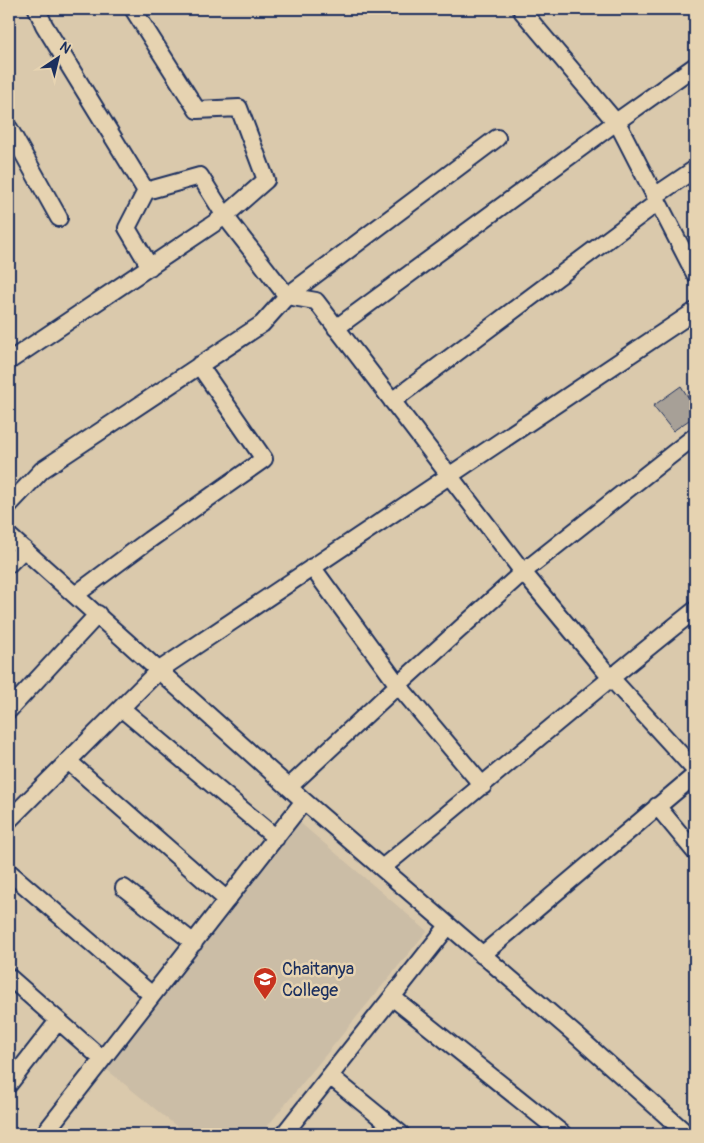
<svg xmlns="http://www.w3.org/2000/svg" width="704" height="1143" font-family="Pangolin,sans-serif">
	<style>
		.built { fill: #cbbda6 }
		.building { fill: #a7a097; stroke: #1b2f5e }
		.lines { fill: none; stroke-linecap: round; stroke-linejoin: round }
		.street-casing { stroke: #1b2f5e; stroke-width: 20 }
		.street { stroke: #e6d3b1; stroke-width: 16 }
		.labels { text-anchor: middle; stroke-width: 5; stroke-linejoin: round; paint-order: stroke }
		.poi-label { font-size: 18px; fill: #1b2f5e; stroke: #e6d3b1; text-anchor: start }
	</style>
	<rect width="100%" height="100%" fill="#dac9ac"/>
	<filter id="ink" filterUnits="userSpaceOnUse"><feTurbulence type="fractalNoise" baseFrequency=".02" numOctaves="2"/><feDisplacementMap in="SourceGraphic" scale="10" xChannelSelector="R" yChannelSelector="G"/><feConvolveMatrix kernelMatrix="1 2 1 2 8 2 1 2 1" color-interpolation-filters="sRGB"/></filter>
	<g filter="url(#ink)">
		<!-- built -->
		<path class="built" d="M298 821 427 931 261 1134H186L106 1069Z"/>
		<!-- building -->
		<path class="building" d="M681 386 695 408V416L673 431 653 406Z"/>
		<g class="lines">
			<!-- street casing -->
			<g class="street-casing">
				<path id="street" d="M37 9 44 25 146 191 127 228 150 267
					M133 9 197 110 239 108 266 180 225 216 287 296 316 301 523 572 610 677 695 770
					M522 11 619 126 695 274
					M9 128 59 218
					M655 196 695 169
					M336 328 616 122 695 66
					M9 361 225 216 200 176 146 191
					M392 401 658 202
					M9 505 42 470 262 324 287 296 497 138
					M9 536 304 801 577 1036 687 1134
					M9 564 24 549
					M312 567 398 685 483 786
					M75 595 149 540 264 459 199 365
					M121 708 276 838
					M9 710 98 614
					M68 761 227 900
					M289 787 398 685 523 572 695 436
					M657 806 695 852
					M9 820 158 671 695 311
					M382 868C487 782 589 694 695 610
					M9 872 152 995
					M124 888 194 943
					M482 955 695 775
					M9 977 102 1059
					M392 997 563 1134
					M330 1076 401 1134
					M9 1084 58 1021
					M44 1134 304 801
					M284 1134 448 926"/>
			</g>
			<!-- street -->
			<use href="#street" class="street"/>
		</g>
	</g>
	<!-- icons -->
	<defs>
		<g id="university-pin" transform="scale(1.25)"><path d="M0 17L-7.5 6A9.5 9.5 0 1 1 7.5 6Z" fill="#c8321e" stroke="#e6d3b1"/><path d="M0-5L7-2L0 1L-7-2ZM-4 1L0 2.5L4 1V4Q0 6-4 4Z" fill="#fff"/></g>
	</defs>
	<g fill-rule="evenodd">
		<use href="#university-pin" x="265" y="979"/>
	</g>
	<g class="labels">
		<!-- poi labels -->
		<g class="poi-label">
			<text x="282" y="975">Chaitanya<tspan x="282" dy="21">College</tspan></text>
		</g>
	</g>
	<!-- margin -->
	<rect width="704" height="1143" fill="none" stroke="#e6d3b1" stroke-width="30"/>
	<rect x="15" y="15" width="674" height="1113" fill="none" stroke="#1b2f5e" stroke-width="2" filter="url(#ink)"/>
	<!-- north arrow -->
	<g transform="translate(58 58) rotate(35)" stroke="#e6d3b1" stroke-width="4" paint-order="stroke">
	<path d="M0-4L9 19L0 12L-9 19Z" fill="#1b2f5e"/>
	<text y="-8" font-size="14" font-weight="bold" text-anchor="middle" fill="#1b2f5e">N</text>
	</g>
</svg>
